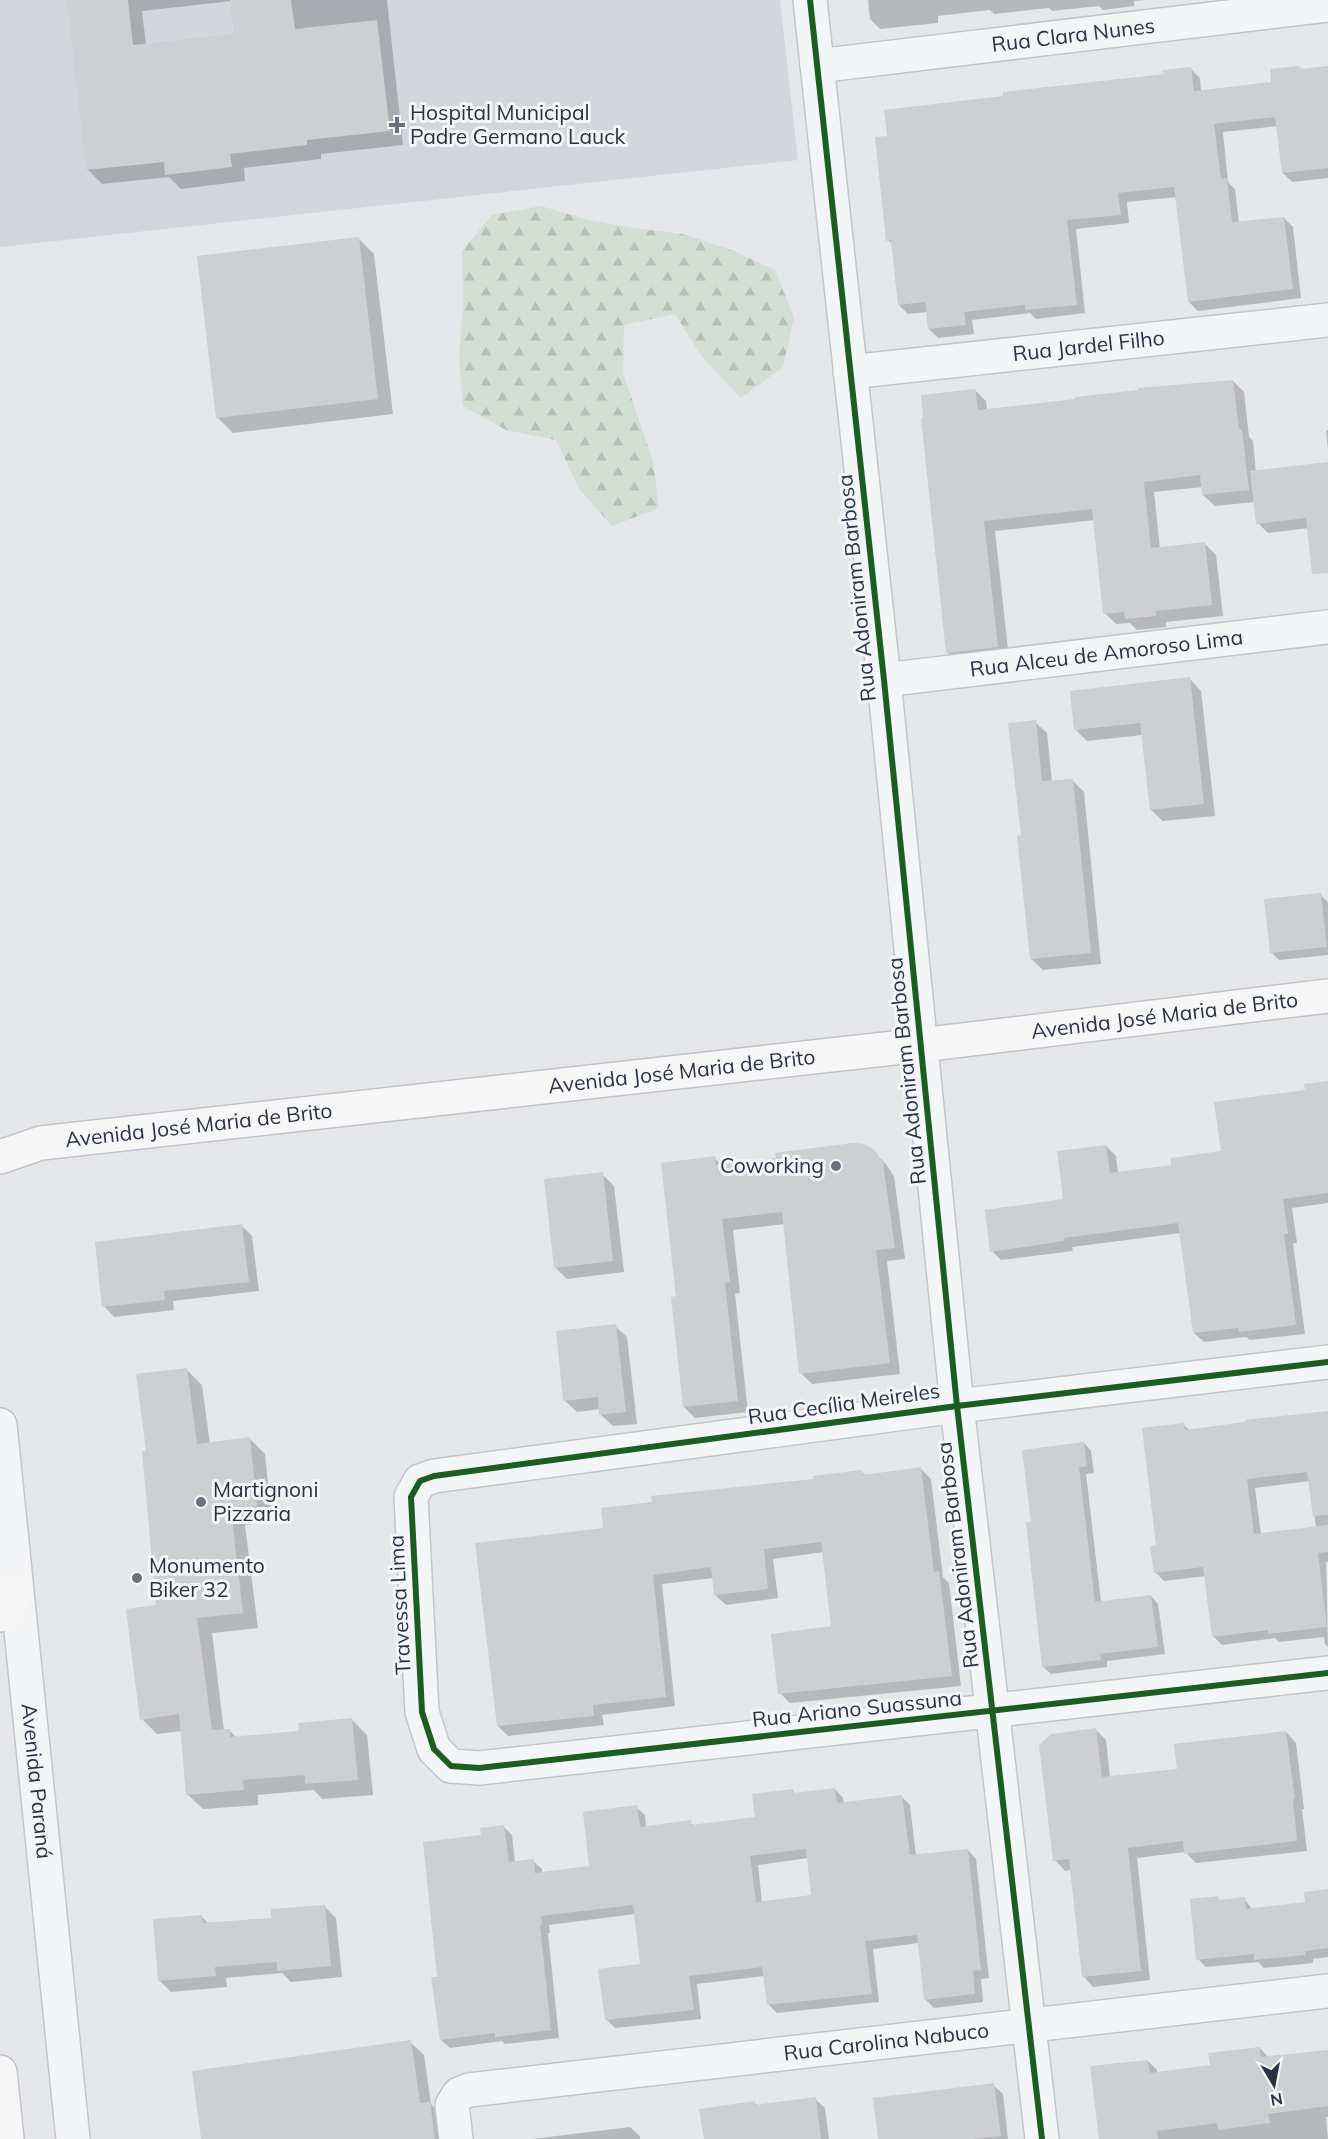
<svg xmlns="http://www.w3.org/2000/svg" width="1328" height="2139" font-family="Mulish,sans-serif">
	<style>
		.built { fill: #d3d6dd }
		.forest { fill: url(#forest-firs) }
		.shadow { fill: #0003; fill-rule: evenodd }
		.building { fill: #cdcfd2; fill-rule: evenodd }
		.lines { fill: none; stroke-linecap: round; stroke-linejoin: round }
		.minor-casing { stroke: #c3c5c8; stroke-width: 36 }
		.major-casing { stroke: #c1c4c8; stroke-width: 36 }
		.minor { stroke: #f4f5f6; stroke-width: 33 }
		.major { stroke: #f7f7f8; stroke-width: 33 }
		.cycleway-casing { stroke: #f3f5f9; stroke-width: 10 }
		.cycleway { stroke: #1b5e20; stroke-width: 6 }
		.poi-dot { fill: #6b727e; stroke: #f3f5f9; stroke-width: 2 }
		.labels { text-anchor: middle; stroke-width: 6; stroke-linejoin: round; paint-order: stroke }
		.street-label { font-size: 21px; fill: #2a3344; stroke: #f3f5f9 }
		.poi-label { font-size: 21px; fill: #2a3344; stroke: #f3f5f9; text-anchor: start }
	</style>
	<defs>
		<pattern id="forest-firs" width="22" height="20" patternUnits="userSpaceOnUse" patternTransform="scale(1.5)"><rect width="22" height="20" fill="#d5ded5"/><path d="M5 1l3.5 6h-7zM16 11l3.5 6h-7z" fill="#b7bfb8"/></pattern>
	</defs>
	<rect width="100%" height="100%" fill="#e5e7ea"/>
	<!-- built -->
	<path class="built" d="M0 0H780L798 160 0 247Z"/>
	<!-- forest -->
	<path class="forest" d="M541 206 589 220 634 228 683 234 734 251 775 270 794 317 783 367 741 398 702 357 675 314 624 325 623 373 653 461 659 508 612 526 579 489 556 440 506 430 463 406 459 357 463 306 462 251 492 215Z"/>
	<!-- shadow -->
	<path class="shadow" d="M68 0H387L403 145 321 154V159L244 168 245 181 181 189 169 177 102 184 88 170ZM232 1 236 35 146 45 142 11Z
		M868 0H1145L1134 1V6L1103 10 1099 6 1052 11 1049 8 994 14 990 10 938 16V23L880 29 870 19Z
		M1328 68V178L1292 182 1283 173 1278 126 1223 132 1228 182 1235 189 1239 223 1284 218 1293 227 1301 298 1198 311 1189 302 1177 197 1127 202 1129 223 1076 229 1085 313 1036 319 1030 313 972 320 974 334 938 338 929 329 927 312 908 314 899 305 893 245 888 240 1165 76 1191 69 1200 78 1201 92 1273 83 1301 71Z
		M358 238 374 254 393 414 233 433 218 418Z
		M1233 381 1244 392 1249 437 1253 441 1256 472 1328 464V570L1309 528 1268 533 1258 523 1255 502 1215 506 1203 495V487L1154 492 1160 549 1205 544 1216 555 1223 616 1166 622V627L1137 630 1130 623 1116 624 1105 613 1095 520 995 531 1009 658 959 664 948 653 975 390 986 401 987 410Z
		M1328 430V450L1326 431Z
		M1190 679 1201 691 1215 816 1163 821 1151 810 1143 735 1087 741 1076 730Z
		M1035 722 1047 733 1052 782 1072 780 1084 792 1101 964 1043 970 1031 959Z
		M1321 895 1328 902V955L1279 960 1272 953Z
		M1328 1083V1203L1292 1208 1297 1243H1293L1305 1334 1250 1340 1246 1337 1204 1342 1194 1333 1181 1233 1072 1247 1073 1251 1001 1260 992 1251 1065 1201 1106 1146 1116 1156 1118 1173 1173 1166 1222 1152 1306 1091Z
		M874 1152 886 1164 894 1176 905 1259 887 1261 900 1374 812 1384 801 1373 785 1224 733 1230 740 1293 735 1294 748 1412 695 1418 684 1407 677 1297 714 1158 722 1165Z
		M602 1174 614 1186 624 1272 567 1279 555 1267Z
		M242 1226 252 1236 259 1291 173 1301 174 1310 114 1317 104 1306Z
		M615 1326 627 1337 637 1424 613 1426 601 1415 600 1409 577 1412 565 1401Z
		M187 1370 202 1385 210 1444 249 1438 265 1454 272 1521 245 1525 258 1628 212 1633 224 1731 229 1730 237 1738 300 1733 352 1720 367 1735 373 1795 322 1799 314 1790 258 1795V1805L203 1809 187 1794 182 1731 157 1734 142 1719 158 1606 148 1452Z
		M1328 1412V1562H1326L1328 1647 1325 1644 1324 1637 1279 1642 1275 1638 1222 1645 1213 1636 1206 1576 1164 1581 1155 1572 1158 1546 1183 1424 1190 1431ZM1310 1481 1316 1527 1261 1535 1255 1488Z
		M1084 1443 1091 1451 1094 1473 1086 1474 1101 1602 1151 1596 1158 1604 1165 1654 1107 1661V1667L1051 1674 1043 1667 1033 1523Z
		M921 1469 931 1479 943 1577 949 1583 961 1686 790 1703 780 1693 833 1628 824 1552 773 1559 778 1598 726 1605 715 1595 713 1578 662 1584 675 1706 602 1715 604 1725 508 1736 498 1726 605 1529 815 1480 862 1472 866 1476Z
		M1096 1730 1106 1740 1110 1778 1178 1770 1286 1732 1296 1743 1304 1809H1302L1307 1851 1196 1863 1185 1852 1137 1858 1150 1980 1093 1987 1083 1976 1071 1870 1065 1871 1055 1860Z
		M835 1789 843 1798 844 1804 901 1796 910 1805 916 1856 968 1850 976 1859 989 1978 981 1979 983 2002 934 2008 925 1999 919 1943 873 1949 879 2002 777 2013 769 2005 765 1976 697 1984 701 2019 615 2028 606 2019 642 1965 635 1914 549 1925 550 1933H548L559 2038 505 2044 502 2041 450 2048 441 2040 438 1978 482 1836 503 1826 512 1835 515 1863 533 1861 542 1869V1873L591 1867 636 1807 645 1815 646 1828 690 1822 694 1826 757 1818 793 1791 796 1794ZM808 1858 813 1896 762 1902 758 1865Z
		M1328 1891V1957L1313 1959V1963L1264 1968 1258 1962 1206 1967 1198 1959 1218 1898 1221 1901 1244 1899 1253 1910 1306 1904Z
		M324 1906 336 1918 342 1977 291 1982 282 1973 226 1978 227 1987 171 1992 159 1980 202 1917 209 1924 273 1919Z
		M410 2042 424 2055 431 2104 443 2117 446 2139H202Z
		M1260 2048 1269 2058 1328 2051V2117H1326L1328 2139H1101L1148 2061 1157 2070V2073L1212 2067Z
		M993 2085 1003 2094 1008 2139H879Z
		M815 2099 825 2108 829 2139H705L754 2102 758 2106Z
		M630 2127 640 2136V2139H532Z"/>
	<!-- building -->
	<path class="building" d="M67 0H128L133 45 234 34 230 0H291L295 29 377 20 390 131 307 140V145L230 154 232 167 165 175 164 162 86 170Z
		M1298 66 1302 69 1328 66V168L1282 173 1275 117 1214 124 1221 179 1227 178 1232 222 1284 217 1293 289 1188 302 1174 187 1118 193 1121 215 1067 220 1077 305 1025 310V305L964 312 966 325 928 329 925 302 898 305 891 240 886 241 875 137 887 136 884 110 1003 96V92L1164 74 1163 70 1191 67 1194 91 1271 82 1270 69Z
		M359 237 378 399 216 418 197 256Z
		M1233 380 1239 429H1242L1249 490 1202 495 1200 475 1144 482 1151 548 1205 542 1212 605 1156 611V616L1125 619 1124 612 1103 614 1092 509 984 521 998 647 946 653 921 418 923 417 921 395 975 389 978 410 1075 399V397L1138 390V388Z
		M1328 462V573L1312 574 1306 518 1256 524 1250 471Z
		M1190 677 1204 804 1150 810 1140 723 1074 730 1070 691Z
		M1036 720 1042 781 1073 779 1091 953 1030 959 1017 836 1021 835 1008 723Z
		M1321 893 1327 947 1270 953 1264 899Z
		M1328 1081V1193L1283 1199 1288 1234H1284L1296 1325 1239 1332 1238 1328 1193 1333 1178 1223 1064 1238V1241L990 1252 985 1210 1063 1199 1057 1151 1106 1145 1110 1173 1171 1165V1158L1221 1151 1214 1102 1305 1090 1304 1084Z
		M853 1143 864 1144 875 1150 883 1163 895 1248 876 1250 890 1363 799 1374 782 1212 722 1219 730 1282 725 1283 738 1401 683 1407 671 1297 676 1296 661 1163 715 1156 716 1165 776 1158 775 1153Z
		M603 1172 613 1261 554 1268 544 1179Z
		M242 1224 249 1282 164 1291 165 1300 102 1307 95 1242Z
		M616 1324 626 1412 599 1415 598 1397 563 1401 556 1331Z
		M187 1368 197 1444 250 1437 257 1506 231 1510 243 1613 197 1618 212 1730 230 1729V1737L299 1731 298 1723 352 1718 358 1780 305 1784V1775L243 1780 244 1790 186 1795 179 1714 140 1720 126 1609 156 1605 142 1451H146L136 1374Z
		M1328 1411V1515L1313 1516 1307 1472 1247 1479 1254 1534 1328 1525V1552L1318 1553 1327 1627 1268 1634V1630L1212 1637 1203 1567 1154 1573 1150 1546 1156 1545 1142 1428 1184 1423 1185 1430 1245 1422V1420Z
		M1084 1442 1087 1466 1079 1467 1095 1602 1151 1595 1158 1647 1100 1654 1101 1660 1042 1667 1026 1522H1031L1022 1450Z
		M921 1467 934 1572 939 1571 952 1676 778 1694 771 1634 831 1626 821 1542 764 1549 768 1589 714 1595 711 1567 653 1575 666 1697 593 1705 594 1716 497 1726 475 1543 603 1528 601 1508 652 1502 651 1496 813 1479V1476L862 1470 863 1475Z
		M1096 1728 1102 1777 1177 1769 1174 1744 1286 1731 1295 1799H1293L1297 1841 1184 1854 1183 1841 1128 1848 1141 1971 1082 1977 1069 1859 1053 1861 1039 1745 1051 1734Z
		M835 1788 837 1803 902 1795 910 1855 968 1849 981 1970 973 1971 975 1994 924 2000 917 1935 865 1941 872 1994 767 2005 762 1967 689 1976 694 2010 605 2020 598 1969 640 1964 633 1905 541 1916 542 1925H540L551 2030 495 2037V2033L440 2040 431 1977H437L423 1842 481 1835 480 1828 504 1825 509 1862 534 1859 535 1873 589 1866 583 1812 637 1805 640 1827 691 1820V1825L755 1817 752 1794 793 1789 794 1793ZM806 1849 811 1895 756 1902 750 1856Z
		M1328 1889V1948L1305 1951 1306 1955 1254 1960V1954L1196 1960 1190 1899 1218 1896 1219 1900 1245 1897 1246 1909 1305 1902 1304 1892Z
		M325 1905 331 1966 277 1971V1962L215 1967 216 1976 158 1981 153 1919 202 1915 203 1923 271 1918V1909Z
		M411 2040 420 2103 430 2102 435 2139H201L192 2071Z
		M1260 2047 1261 2057 1328 2050V2106L1268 2114 1270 2123 1218 2130 1217 2123 1157 2131 1158 2139H1099L1090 2066 1148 2060 1150 2073 1210 2065 1208 2053Z
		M994 2083 1001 2136 974 2139H878L873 2098Z
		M816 2097 821 2139H704L699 2109 755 2101V2105Z"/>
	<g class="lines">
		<!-- minor casing -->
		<g class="minor-casing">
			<g id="minor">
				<path d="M810 0 884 680 957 1406 1042 2139"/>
				<path id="s1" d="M817 66 1328 5"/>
				<path id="s2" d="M850 372 1328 320"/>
				<path id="s3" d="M884 680 1328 627"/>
				<path d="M1328 1362 957 1406 434 1476 420 1481 411 1497 422 1712 434 1749 451 1766 479 1768 1328 1673"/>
				<path id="s4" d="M0 1425 73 2139"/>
				<path id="s5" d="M456 2139 452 2105 459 2094 469 2090 1328 1991"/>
			</g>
		</g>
		<!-- major casing -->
		<g class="major-casing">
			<g id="major">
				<path id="s6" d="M0 1157 41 1143 921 1045 1328 996"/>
				<path d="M0 1615 16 1592"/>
				<path d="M0 2072 7 2139"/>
			</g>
		</g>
		<!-- minor -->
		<use href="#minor" class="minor"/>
		<!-- major -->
		<use href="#major" class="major"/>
		<!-- cycleway casing -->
		<g class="cycleway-casing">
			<path id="cycleway" d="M810 0 884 680 957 1406 1042 2139
				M1328 1362 957 1406 434 1476 420 1481 411 1497 422 1712 434 1749 451 1766 479 1768 1328 1673"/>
		</g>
		<!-- cycleway -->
		<use href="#cycleway" class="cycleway"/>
	</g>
	<!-- markers -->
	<g class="poi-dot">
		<path d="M394 116h6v6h6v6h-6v6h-6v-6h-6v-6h6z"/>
		<circle cx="836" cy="1166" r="6"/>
		<circle cx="201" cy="1502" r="6"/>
		<circle cx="137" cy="1578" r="6"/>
	</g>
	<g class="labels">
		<!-- street labels -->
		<g class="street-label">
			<text dy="7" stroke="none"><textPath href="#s1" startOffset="258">Rua Clara Nunes</textPath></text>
			<text dy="7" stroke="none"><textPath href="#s2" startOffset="240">Rua Jardel Filho</textPath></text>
			<text transform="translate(857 588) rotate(-96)" y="7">Rua Adoniram Barbosa</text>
			<text dy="7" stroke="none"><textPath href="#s3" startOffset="224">Rua Alceu de Amoroso Lima</textPath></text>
			<text dy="7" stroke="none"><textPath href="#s6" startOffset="1174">Avenida José Maria de Brito</textPath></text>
			<text transform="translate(907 1071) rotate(-96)" y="7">Rua Adoniram Barbosa</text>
			<text dy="7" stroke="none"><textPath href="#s6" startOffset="688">Avenida José Maria de Brito</textPath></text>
			<text dy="7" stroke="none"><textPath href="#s6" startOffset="202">Avenida José Maria de Brito</textPath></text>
			<text transform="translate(844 1404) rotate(-8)" y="7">Rua Cecília Meireles</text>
			<text transform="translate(958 1555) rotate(-97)" y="7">Rua Adoniram Barbosa</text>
			<text transform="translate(400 1605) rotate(-93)" y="7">Travessa Lima</text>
			<text transform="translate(857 1709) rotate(-6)" y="7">Rua Ariano Suassuna</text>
			<text dy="7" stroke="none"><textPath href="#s4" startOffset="358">Avenida Paraná</textPath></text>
			<text dy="7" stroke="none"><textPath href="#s5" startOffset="478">Rua Carolina Nabuco</textPath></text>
		</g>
		<!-- poi labels -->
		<g class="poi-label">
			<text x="410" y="120">Hospital Municipal<tspan x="410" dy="24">Padre Germano Lauck</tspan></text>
			<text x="824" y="1173" text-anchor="end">Coworking</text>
			<text x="213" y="1497">Martignoni<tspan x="213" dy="24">Pizzaria</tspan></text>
			<text x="149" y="1573">Monumento<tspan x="149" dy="24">Biker 32</tspan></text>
		</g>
	</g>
	<!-- north arrow -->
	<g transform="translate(1274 2085) rotate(170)" stroke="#f3f5f9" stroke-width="4.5" paint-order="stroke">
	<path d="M0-4.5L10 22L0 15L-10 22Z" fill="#2a3344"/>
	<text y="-9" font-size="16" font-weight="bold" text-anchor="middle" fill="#2a3344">N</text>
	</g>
</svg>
